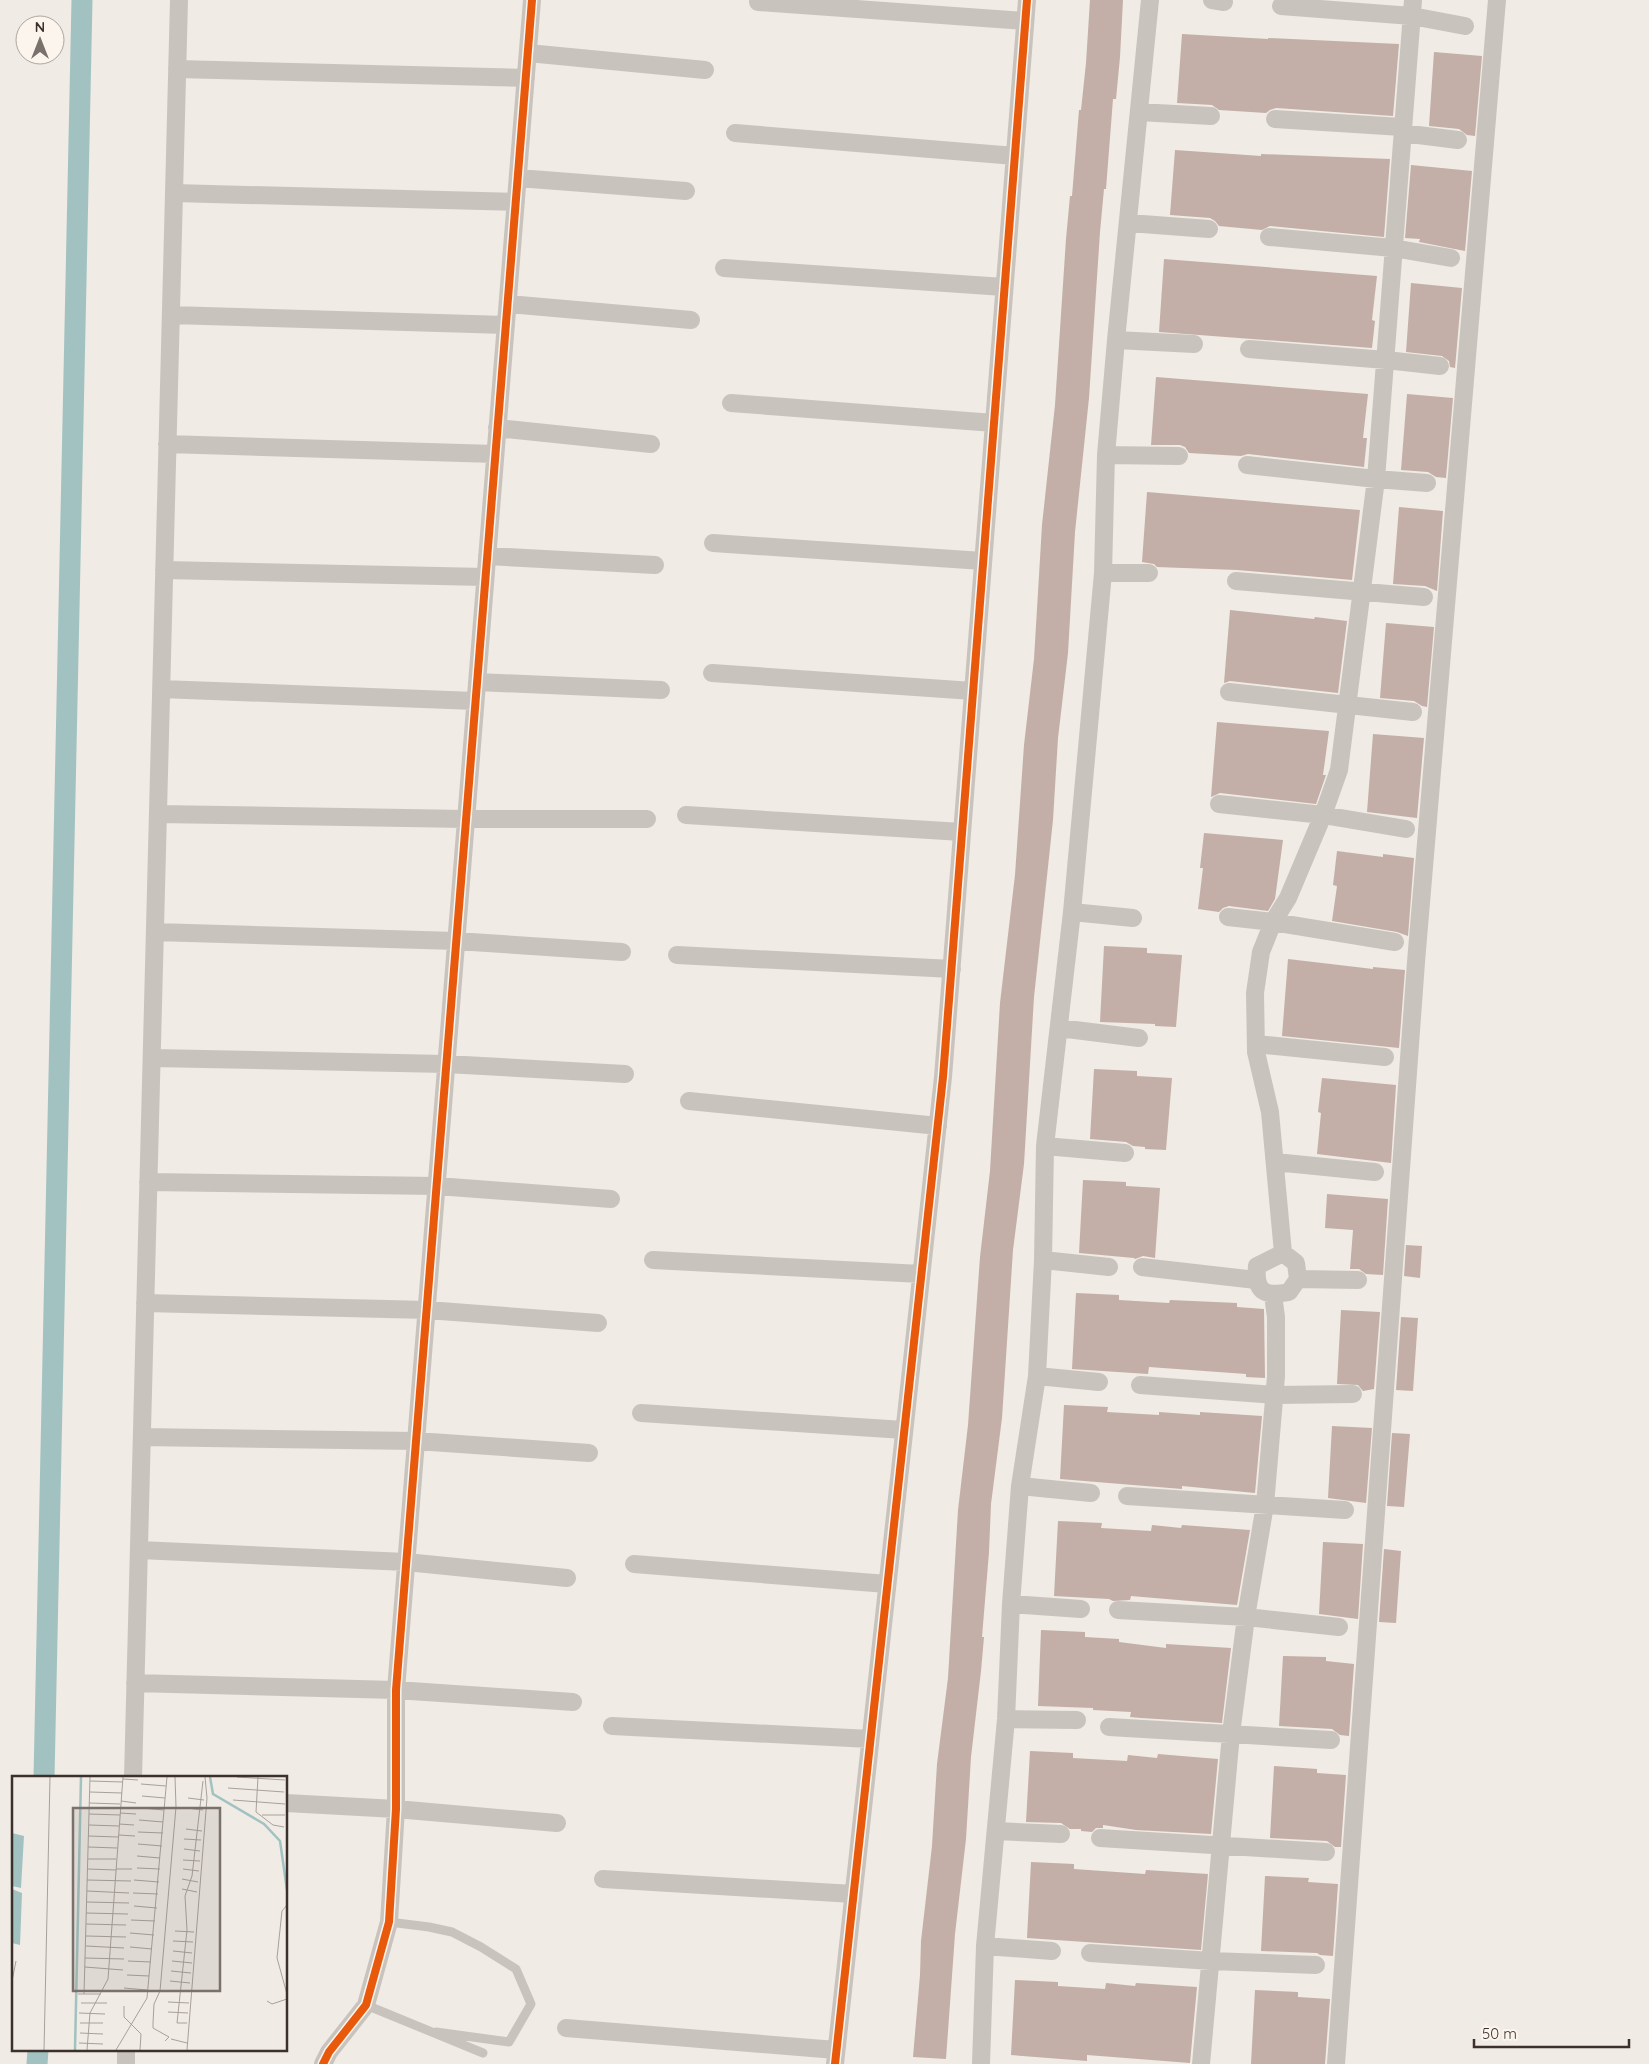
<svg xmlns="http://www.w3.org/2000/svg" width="1649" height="2064" font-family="Quicksand,sans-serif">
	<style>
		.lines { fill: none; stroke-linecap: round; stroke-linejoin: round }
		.canal { stroke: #a1c2c1; stroke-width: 21 }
		.building { fill: #c3afa7 }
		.service { stroke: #c9c3be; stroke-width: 9 }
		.minor { stroke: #c9c3be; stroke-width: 18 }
		.cycleway-casing { stroke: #fbf5ee; stroke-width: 11 }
		.cycleway { stroke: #e8590c; stroke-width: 8 }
		.inset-river { fill: none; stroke: #a1c2c1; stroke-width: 2.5 }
		.inset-road { fill: none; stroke: #a8a09b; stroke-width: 1 }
		.view { fill: #7a716c; fill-opacity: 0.15; stroke: #7a716c; stroke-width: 2.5 }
		.inset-edge { fill: none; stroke: #3b302b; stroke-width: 2.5 }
	</style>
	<rect width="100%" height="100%" fill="#f0ebe5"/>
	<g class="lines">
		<!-- canal -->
		<path class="canal" d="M44 1778 82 0
			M37 2064 38 2050"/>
	</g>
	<!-- building -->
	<path class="building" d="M1090 0H1123L1120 57 1116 99H1113L1106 189H1104L1100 232 1089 398 1075 532 1068 653 1058 738 1053 820 1034 997 1024 1164 1013 1250 1002 1418 991 1504 989 1552 982 1637H984L981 1671 971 1757 966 1839 955 1934 946 2059 913 2057 920 1975 921 1941 932 1846 937 1764 948 1678 958 1510 968 1425 980 1257 990 1171 1000 1003 1015 875 1024 745 1034 659 1042 525 1055 405 1066 239 1070 196H1072L1079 110H1081L1086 63Z
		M1182 34 1268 39V38L1399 44 1393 116 1276 108 1270 110 1266 113 1219 110 1212 105 1177 103Z
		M1434 52 1482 56 1475 136 1467 135 1459 129 1429 126Z
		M1175 150 1261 156V154L1390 159 1384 237 1270 226 1262 230 1219 226 1215 221 1210 218 1170 215Z
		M1411 165 1472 171 1465 251 1419 242 1420 239 1405 238Z
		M1164 259 1377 276 1372 320 1375 321 1372 348 1159 332Z
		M1411 283 1462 288 1455 368 1450 367 1449 361 1442 356 1406 352Z
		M1156 377 1368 394 1363 438H1367L1364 467 1248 454 1241 456 1189 453 1185 447 1180 445H1151Z
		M1407 394 1453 398 1446 478 1436 477 1428 472 1401 470Z
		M1147 492 1360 510 1352 580 1237 570 1157 567 1154 564 1142 562Z
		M1399 507 1443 511 1437 591 1425 586 1393 584Z
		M1230 610 1314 619 1315 617 1347 621 1338 693 1230 681 1224 683Z
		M1386 623 1434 627 1427 707 1422 706 1414 701 1380 698Z
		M1217 722 1329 731 1323 775H1326L1316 804 1220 793 1211 797Z
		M1373 734 1424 738 1417 818 1367 812Z
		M1204 833 1283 840 1275 899 1268 911 1229 906 1223 908 1219 912 1198 909 1203 868H1200Z
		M1337 851 1383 857V854L1414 858 1408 936 1397 932 1332 921 1337 886 1333 885Z
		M1104 946 1147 948V953L1182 955 1176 1027 1155 1026V1024L1100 1022Z
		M1288 959 1373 969V967L1405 970 1399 1048 1282 1036Z
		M1094 1069 1137 1071V1076L1172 1078 1166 1150 1145 1149V1147L1133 1146 1126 1142 1090 1139Z
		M1322 1078 1396 1085 1391 1163 1317 1154 1321 1113 1318 1112Z
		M1083 1180 1126 1182V1186L1160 1188 1155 1258 1143 1256 1135 1259 1134 1258 1079 1253Z
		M1327 1194 1388 1199 1383 1275 1366 1274 1359 1269H1350L1353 1230 1325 1228Z
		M1406 1245 1422 1246 1420 1278 1404 1276Z
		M1076 1293 1119 1295V1300L1169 1303 1170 1300 1237 1303V1307L1264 1309 1265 1378 1246 1377V1374L1149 1367 1148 1374 1072 1369Z
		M1341 1310 1380 1312 1374 1389 1363 1391 1358 1385 1337 1384Z
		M1401 1317 1418 1318 1413 1391 1396 1390Z
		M1064 1405 1108 1407 1107 1412 1159 1415V1412L1200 1415V1412L1262 1416 1255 1493 1182 1486V1489L1060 1479Z
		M1332 1426 1372 1428 1366 1503 1328 1498Z
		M1392 1433 1410 1434 1404 1507 1387 1506Z
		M1058 1521 1102 1523 1101 1528 1151 1531 1152 1525 1181 1528 1182 1525 1250 1530 1237 1605 1131 1596 1130 1600 1113 1601 1109 1599 1054 1596Z
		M1323 1542 1363 1544 1358 1619 1319 1614Z
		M1384 1549 1401 1551 1396 1623 1379 1622Z
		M1041 1630 1085 1632V1637L1119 1639V1642L1166 1648V1644L1231 1648 1222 1723 1141 1718 1130 1717 1131 1712 1093 1710V1708L1038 1706Z
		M1283 1656 1326 1657V1661L1354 1664 1349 1736 1340 1735 1332 1729 1279 1726Z
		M1030 1751 1073 1753V1758L1127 1761 1128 1755 1157 1758 1158 1754 1218 1759 1211 1834 1136 1830 1103 1825V1828H1096L1092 1832 1081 1831V1829H1070L1061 1823 1026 1822Z
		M1274 1766 1317 1769V1773L1346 1775 1341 1847H1335L1327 1841 1270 1838Z
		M1031 1862 1074 1864V1869L1145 1874 1146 1870 1208 1874 1201 1950 1027 1938Z
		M1265 1876 1309 1878 1308 1882 1338 1884 1333 1956 1320 1955 1317 1953 1261 1951Z
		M1015 1980 1058 1982V1986L1105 1989 1106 1983 1135 1986 1136 1983 1197 1987 1190 2063 1087 2055V2061L1011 2055Z
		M1255 1990 1298 1992V1997L1330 1999 1325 2064H1251Z"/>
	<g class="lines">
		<!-- service -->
		<path class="service" d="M389 1922 429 1927 452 1932 481 1947 516 1969 531 2004 509 2042 436 2032
			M366 2005 483 2053"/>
		<!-- minor -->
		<path class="minor" d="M1212 0 1224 2
			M758 2 1025 21
			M1281 6 1412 16 1465 26
			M528 53 705 70
			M177 69 526 78
			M1139 112 1211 116
			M1275 119 1402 127
			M735 133 1015 156
			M1402 133 1458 140
			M518 178 686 191
			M174 193 516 202
			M1129 223 1209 229
			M1269 237 1393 248 1451 258
			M724 268 1004 287
			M508 304 691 320
			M171 315 506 325
			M1116 340 1194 344
			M1249 349 1386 360 1440 366
			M731 403 994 423
			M497 428 651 444
			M167 444 495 454
			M1106 455 1179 456
			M1247 465 1376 479 1427 483
			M713 543 983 561
			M487 556 655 565
			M164 570 485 577
			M1103 573H1149
			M1236 581 1424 597
			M712 673 973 691
			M477 682 661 690
			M161 689 475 701
			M1229 692 1413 712
			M1219 804 1323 815 1406 829
			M158 814 466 819H647
			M686 815 962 832
			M1072 912 1133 918
			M1228 917 1273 922 1395 942
			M155 932 456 941 622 952
			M677 955 952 969
			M1059 1028 1139 1038
			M1256 1044 1385 1057
			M152 1058 446 1064 625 1074
			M689 1101 938 1126
			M1045 1146 1125 1153
			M1275 1162 1375 1172
			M148 1182 437 1186 611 1199
			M1283 1253 1270 1112 1256 1052 1255 993 1261 952 1273 922 1288 898 1323 815 1339 770 1376 479 1413 0
			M1283 1253 1296 1263 1298 1279 1289 1292C1264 1297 1255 1292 1257 1266Z
			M653 1260 921 1274
			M1043 1260 1109 1267
			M1142 1267 1256 1280
			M1298 1279 1358 1280
			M145 1303 427 1310 598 1323
			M1037 1376 1099 1382
			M1140 1385 1275 1395 1353 1394
			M641 1413 904 1430
			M142 1437 416 1441 589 1453
			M1020 1486 1091 1493
			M1127 1496 1345 1510
			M139 1550 406 1562 567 1578
			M634 1564 887 1584
			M1011 1604 1081 1609
			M1118 1610 1246 1617 1339 1627
			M135 1683 396 1690 573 1702
			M1006 1719 1077 1720
			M612 1726 870 1739
			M1109 1727 1331 1740
			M133 1778 179 0
			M286 1803 396 1809 557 1823
			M996 1831 1061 1834
			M1100 1838 1326 1852
			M603 1879 853 1894
			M985 1946 1052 1951
			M1090 1953 1211 1961 1316 1965
			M566 2028 836 2050
			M126 2064V2050
			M323 2064 329 2052 366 2005 389 1922 396 1809V1690L532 0
			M835 2064 943 1077 1027 0
			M981 2064 985 1946 1006 1719 1011 1604 1020 1486 1037 1376 1043 1260 1045 1146 1072 912 1103 573 1106 455 1116 340 1150 0
			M1201 2064 1231 1734 1246 1617 1265 1505 1276 1376V1317L1273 1295
			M1336 2064 1416 962 1497 0"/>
		<!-- cycleway casing -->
		<g class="cycleway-casing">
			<path id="cycleway" d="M323 2064 329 2052 366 2005 389 1922 396 1809V1690L532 0
				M835 2064 943 1077 1027 0"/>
		</g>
		<!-- cycleway -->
		<use href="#cycleway" class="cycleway"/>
	</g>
	<!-- overview -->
	<g transform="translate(12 1776)">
		<rect width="275" height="275" fill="#f0ebe5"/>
		<path d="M0 57 12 60 9 112 0 110ZM0 113 10 117 8 169 0 167Z" fill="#a1c2c1"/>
		<path class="inset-river" d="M198 1 201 18 252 48 268 65 275 114M63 274 69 1"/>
		<path class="inset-road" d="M225 1 273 4M246 1 244 36 261 49 272 51M111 3 126 4M78 5 111 6M129 8 154 10M216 12 272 16M78 16 110 17M130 20 153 22M176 22 192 24M221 24 273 28M109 25 124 27M77 27 108 28M129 32 152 34M175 32 191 34M108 37 124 38M77 38 108 39M250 39H273M127 44 151 46M107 48 122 49M77 49 107 50M174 53 190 55M126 56 151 57M107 59 123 60M76 60 106 61M172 63 189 64M126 68 150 70M76 71 105 72M172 73 188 75M125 80 148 82M76 83H104M171 84 188 85M125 92 148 93M76 93 104 94M104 93H120M171 93 187 95M170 103 186 106M75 104 119 105M122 104 147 106M170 113 185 116M75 115 117 117M121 117 146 118M75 126 117 127M275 129 270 135 265 182 275 218M122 130 145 132M74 137 116 138M119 144 143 145M74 148 114 149M163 155 182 156M118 157 142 159M74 160 114 161M161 165 181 166M74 170 112 172M118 171 140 173M161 175 180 177M73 182 112 183M116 185 139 186M160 185 180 187M73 191 111 194M159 195 179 197M115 199 137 200M0 205 4 185M158 205 178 207M112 212 135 214M66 218H89M72 218 78 1M255 225 260 228 275 223M156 226 177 227M69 227H95M112 230V241L129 258 128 274M156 236 176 237M67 237 93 238M68 247H91M175 247H165L175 154 173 120 180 100 191 5M68 257 91 258M159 263 175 267M153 265 157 261 141 252V247L142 228 148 215 164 31 163 1M67 267 91 268M32 274 38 1M75 274 78 237 96 203 111 1M104 274 135 222 155 1M175 274 195 22 193 1"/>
		<path class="view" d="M61 32H208V215H61Z"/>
		<rect width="275" height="275" class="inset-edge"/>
	</g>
	<!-- north arrow -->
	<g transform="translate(40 40)"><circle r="24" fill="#fbf5ee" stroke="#aea6a0"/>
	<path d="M0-4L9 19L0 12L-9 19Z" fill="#7a716c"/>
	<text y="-8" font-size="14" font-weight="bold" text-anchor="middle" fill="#3b302b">N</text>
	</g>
	<!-- scale -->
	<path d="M1474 2039v8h155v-8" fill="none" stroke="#3b302b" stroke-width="2.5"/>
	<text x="1482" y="2039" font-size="15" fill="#3b302b" stroke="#fbf5ee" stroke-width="4" paint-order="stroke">50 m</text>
</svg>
